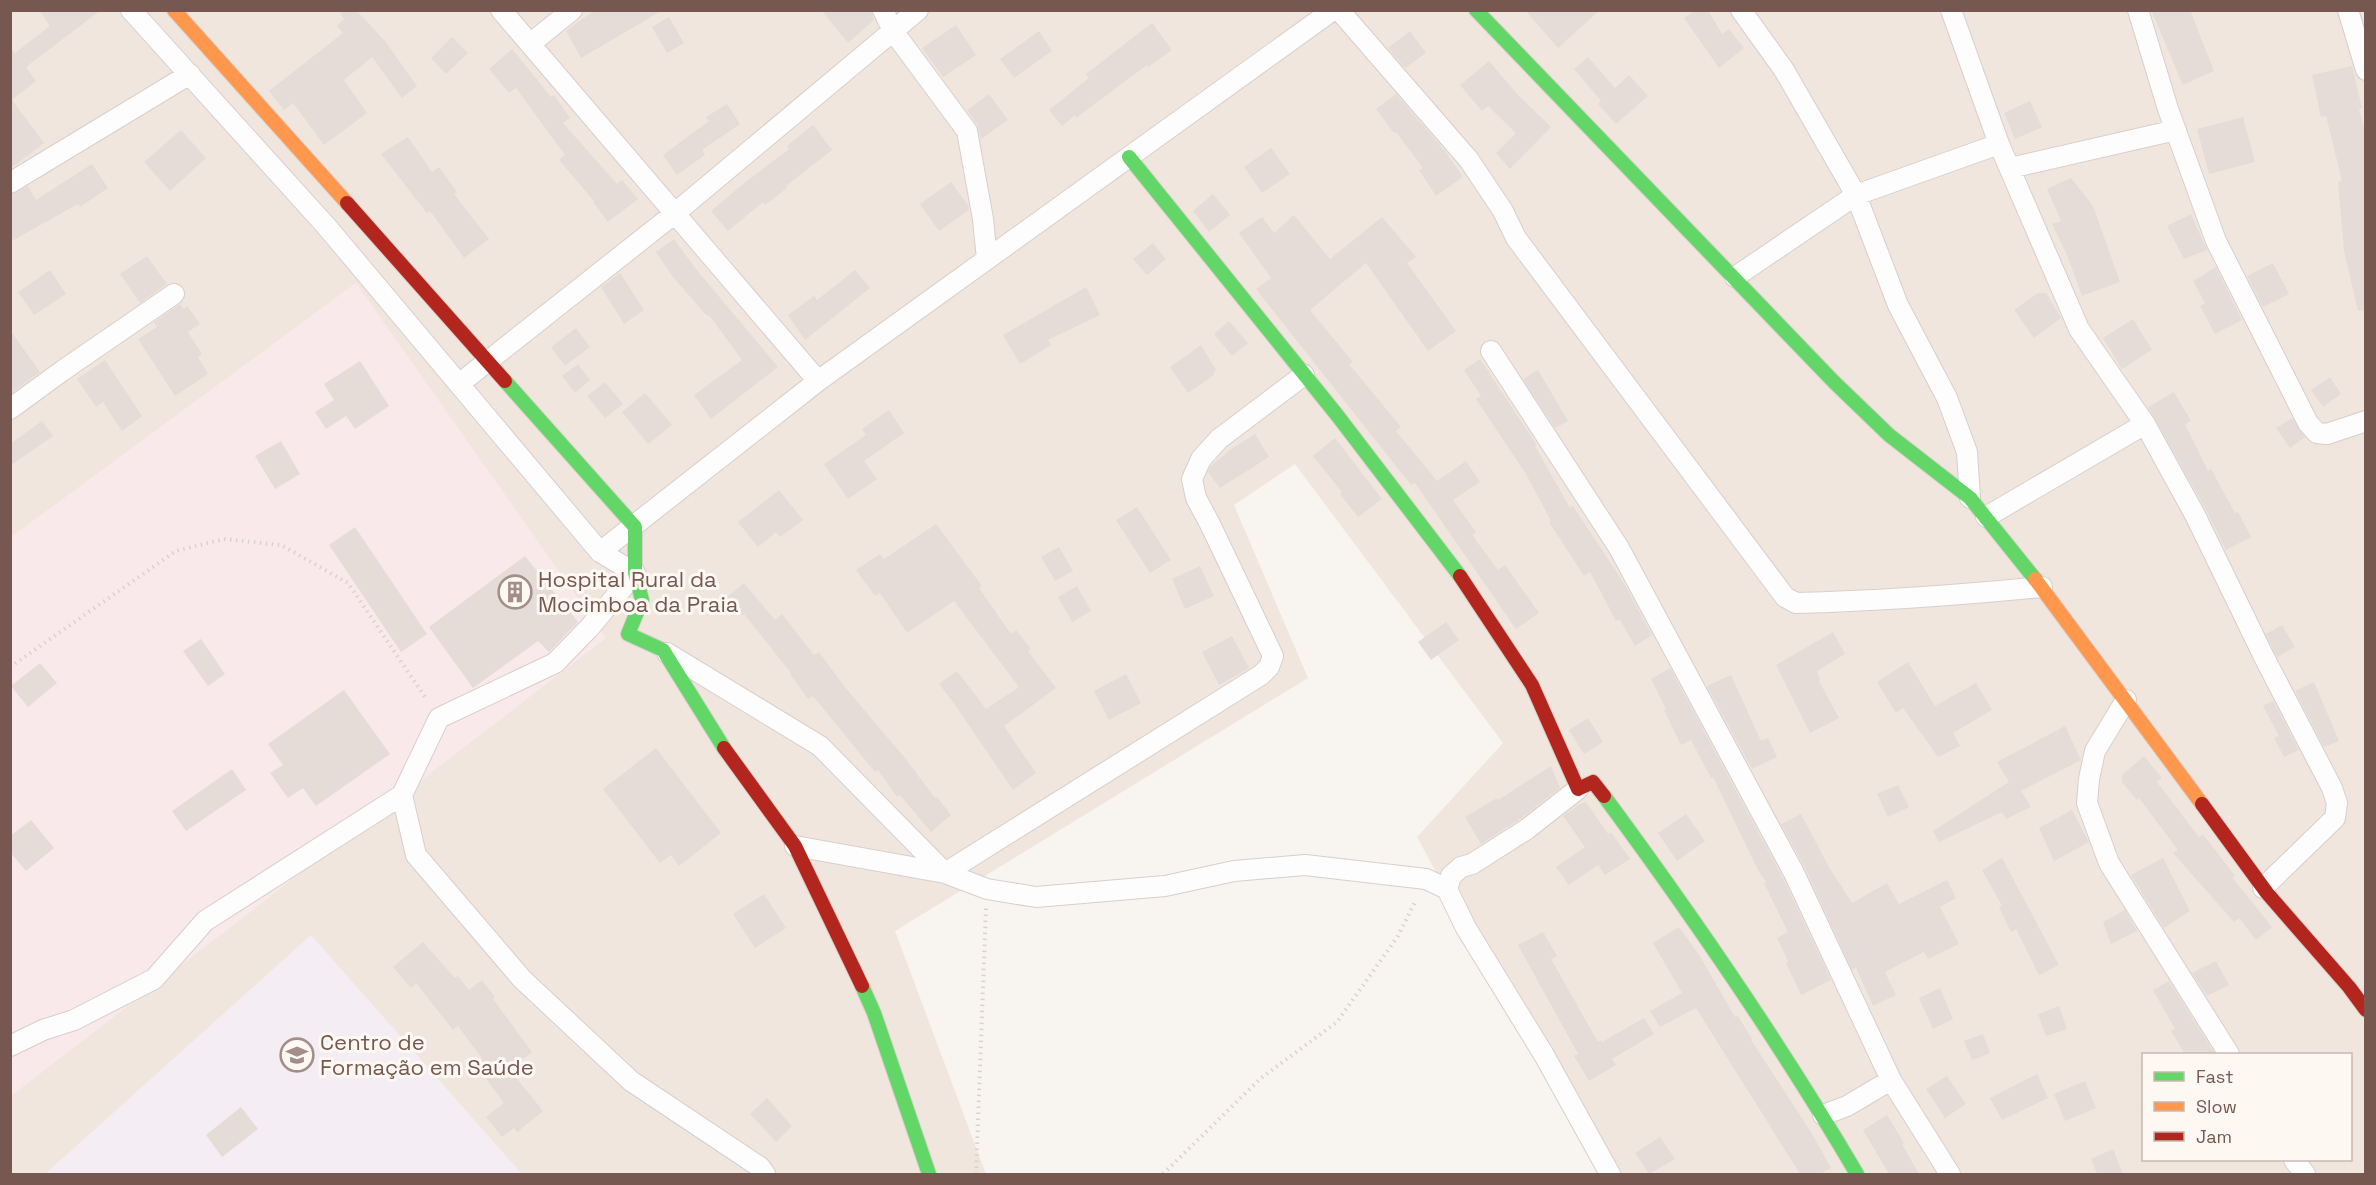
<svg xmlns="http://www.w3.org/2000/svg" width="2376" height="1185" font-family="'Space Grotesk',sans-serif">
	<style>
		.residential { fill: #f0e6de; fill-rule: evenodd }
		.education { fill: #f4edf4 }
		.medical { fill: #f9e9ea }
		.building { fill: #e5dcd7 }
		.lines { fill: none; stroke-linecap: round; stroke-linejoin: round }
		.street-casing { stroke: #d7cfcc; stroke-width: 22 }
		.fast-casing { stroke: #d8cfcc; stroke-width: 16 }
		.slow-casing { stroke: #d8cfcc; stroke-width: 16 }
		.jam-casing { stroke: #d8cfcc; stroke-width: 16 }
		.path { stroke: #dad2d0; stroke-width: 4; stroke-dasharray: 1.5 4.5; stroke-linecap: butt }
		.street { stroke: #fefdfd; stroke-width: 20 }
		.fast { stroke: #63d668; stroke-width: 14 }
		.slow { stroke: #ff974d; stroke-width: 14 }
		.jam { stroke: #b3261e; stroke-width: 14 }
		.labels { text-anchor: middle; stroke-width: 6; stroke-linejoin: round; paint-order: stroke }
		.poi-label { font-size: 22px; fill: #765850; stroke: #fef8f3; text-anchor: start }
	</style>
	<rect width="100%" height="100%" fill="#f8f4f0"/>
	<!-- residential -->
	<path class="residential" d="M10 11H2365V1174H1599L1417 837 1503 743 1295 464 1234 505 1308 678 895 931 986 1174H11ZM2144 1054H2350V1160H2144Z"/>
	<!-- education -->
	<path class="education" d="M311 935 522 1174H45Z"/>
	<!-- medical -->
	<path class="medical" d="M356 283 606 638 11 1096V537Z"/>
	<!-- building -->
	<path class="building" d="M39 10H101L26 67 36 81 12 100 44 143 10 169V47L15 53 50 26Z
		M344 10H356L385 41 417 86 402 98 372 57 344 80 367 113 324 145 293 103 284 110 269 91 343 33 337 26 344 19 340 14Z
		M595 10H663L581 58 566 31Z
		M821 10H871L874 20 848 43Z
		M1525 10H1600L1558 48Z
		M1696 10H1708L1722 34 1729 29 1744 48 1719 68 1684 18Z
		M2151 10H2190L2214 71 2183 85Z
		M669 17 684 43 667 53 652 27Z
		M1152 23 1172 50 1148 67 1147 65 1076 118 1075 115 1062 126 1049 110 1089 78 1086 74Z
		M956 25 976 55 943 77 922 48Z
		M1039 31 1052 51 1014 78 1000 59Z
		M1410 31 1426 53 1405 68 1388 48Z
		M452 37 468 53 446 74 431 58Z
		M512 49 551 97 554 95 570 118 563 123 617 184 622 180 638 199 608 222 593 202 594 201 559 160 565 155 516 88 509 93 489 69Z
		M1588 57 1615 88 1629 75 1648 96 1616 124 1598 104 1601 101 1574 69Z
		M1489 61 1519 96 1551 127 1510 169 1496 153 1516 133 1488 106 1482 111 1460 85Z
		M2352 66 2362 108 2359 109 2366 135V310L2358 311 2344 251 2338 182 2342 181 2326 116 2321 117 2312 75Z
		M989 94 1008 120 981 139 977 124 967 110Z
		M1396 94 1445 151 1463 177 1436 196 1419 170 1423 168 1396 132 1394 133 1376 109Z
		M2030 101 2042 127 2015 139 2004 113Z
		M727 104 740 124 702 150 705 155 677 175 663 155 709 121 706 117Z
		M2243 117 2255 162 2209 174 2197 129Z
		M813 125 832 150 786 186 787 188 765 205 763 202 728 231 711 211 743 184 789 149 787 146Z
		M181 130 206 158 170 191 144 162Z
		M408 137 432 172 439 167 457 192 454 194 489 239 464 258 430 211 427 213 381 154Z
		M1271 148 1290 174 1262 193 1244 167Z
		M92 164 108 188 80 207 78 204 10 242V195L28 186 36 200Z
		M2071 178 2093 206 2120 282 2082 296 2067 255 2052 224 2061 221 2047 189Z
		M951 182 968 205 969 210 939 231 920 204Z
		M1213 194 1230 215 1209 232 1193 211Z
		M2191 214 2207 250 2184 259 2167 226Z
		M1294 215 1330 259 1382 217 1416 257 1407 263 1456 331 1428 351 1366 263 1310 310 1353 362 1349 364 1401 427 1396 431 1437 481 1466 461 1480 482 1453 500 1476 532 1472 535 1498 570 1505 565 1539 613 1516 629 1415 483 1411 485 1256 289 1271 278 1239 233 1262 217 1274 233Z
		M674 239 696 269 778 367 711 419 694 395 742 360 709 315 707 316 673 277 656 252Z
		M1153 243 1166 259 1147 275 1133 259Z
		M147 256 167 284 140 303 120 274Z
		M2273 263 2289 294 2263 307 2247 276Z
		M2216 267 2242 320 2215 334 2200 306 2205 303 2193 281Z
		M50 270 66 294 34 315 18 292Z
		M855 270 870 288 805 340 788 315 814 296 817 300Z
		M620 273 644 310 624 324 601 287Z
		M1086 287 1100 315 1048 340 1051 345 1020 364 1003 335Z
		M2038 293H2046L2061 318 2034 338 2014 310Z
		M180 304 184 309 187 306 200 324 188 332 202 354 198 357 208 374 175 396 138 339 157 327 154 322Z
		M2133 319 2152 350 2122 369 2103 338Z
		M1229 321 1248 343 1232 356 1214 334Z
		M576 328 590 347 565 366 551 347Z
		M10 330 40 372 10 394Z
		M1201 345 1216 370 1213 373 1214 375 1188 393 1170 367Z
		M1480 359 1537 445 1535 446 1570 508 1573 506 1625 585 1652 635 1635 646 1620 620 1616 621 1590 572 1584 576 1549 522 1551 521 1526 474 1476 399 1481 396 1464 370Z
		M105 360 142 416 122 431 103 402 96 407 77 379Z
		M360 361 389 406 355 429 346 416 326 429 315 412 334 400 324 384Z
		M578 364 590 380 575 393 562 376Z
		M1538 370 1568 421 1555 428 1523 379Z
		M2330 377 2341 394 2323 407 2311 390Z
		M605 382 623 404 605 418 587 396Z
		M2174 392 2191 421 2185 424 2208 471 2211 469 2235 513 2238 512 2251 537 2226 550 2205 508 2148 407Z
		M645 393 672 425 648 444 622 412Z
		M889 410 904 433 864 461 877 479 848 499 824 464 866 435 862 429Z
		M2292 418 2305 437 2290 448 2276 428Z
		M42 421 53 436 10 466V444Z
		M1255 434 1269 457 1220 488 1208 472 1211 466 1230 450Z
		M1335 438 1382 499 1358 517 1340 494 1342 492 1313 456Z
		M281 441 300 474 275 489 255 456Z
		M779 490 803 520 780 537 776 532 758 547 738 522Z
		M1137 507 1171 560 1150 573 1116 520Z
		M936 524 982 586 979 588 1011 634 1016 630 1031 649 1028 651 1056 688 1004 726 1036 773 1013 790 953 702 939 684 957 671 986 709 1019 687 954 601 907 633 880 593 875 596 856 570 880 554 884 559Z
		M355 527 427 634 401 652 329 545Z
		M1059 547 1073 571 1055 581 1041 557Z
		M525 556 578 622 549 652 538 641 473 688 429 627Z
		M1200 566 1214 596 1185 609 1172 579Z
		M744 583 775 620 782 614 814 655 819 652 844 686 905 758 935 798 937 797 951 815 931 832 900 795 897 797 878 770 875 772 813 696 808 699 790 674 791 673 744 614 743 616 727 597Z
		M1077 586 1091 611 1072 622 1058 597Z
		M1446 622 1459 640 1431 660 1418 642Z
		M2282 625 2295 647 2277 657 2266 634Z
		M1833 632 1845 654 1817 671 1820 680 1819 681 1839 718 1810 733 1776 665Z
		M1232 636 1249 668 1219 685 1202 652Z
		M201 639 225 674 208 686 183 651Z
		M1908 662 1935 706 1976 683 1992 710 1953 733 1960 746 1938 757 1903 708 1896 713 1877 682Z
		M40 663 57 683 28 707 11 686Z
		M1670 668 1783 878 1831 980 1801 995 1786 963 1788 961 1777 938 1788 932 1764 883 1766 882 1758 870 1713 777 1711 778 1691 740 1681 745 1664 710 1666 709 1651 679Z
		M1126 674 1141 703 1109 720 1094 691Z
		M1731 675 1761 741 1768 738 1777 757 1752 769 1707 686Z
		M2314 682 2339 741 2324 747 2295 691Z
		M344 690 390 754 316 806 303 788 288 798 270 773 283 765 268 744Z
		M2273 701 2299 750 2284 757 2274 738 2279 736 2263 706Z
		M1588 718 1603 742 1584 754 1569 730Z
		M2065 726 2081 760 2021 791 2031 807 2006 819 2002 812 1939 842 1933 831 2009 782 1997 762Z
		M656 748 721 833 679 866 671 855 660 863 603 789Z
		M2144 756 2162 778 2157 782 2199 837 2203 834 2235 876 2232 877 2272 927 2256 940 2239 918 2234 922 2173 853 2178 850 2139 798 2137 800 2122 782V775Z
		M1551 766 1560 788 1520 819 1481 844 1465 817 1497 798 1498 800Z
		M232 769 246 790 186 831 172 811Z
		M1898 785 1909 807 1888 817 1877 794Z
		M1586 802 1608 834 1611 832 1630 859 1605 875 1598 865 1569 885 1556 867 1585 847 1563 816 1578 805Z
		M2072 810 2089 842 2054 861 2039 828Z
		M1686 814 1705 841 1677 861 1658 833Z
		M1801 814 1829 867 1852 903 1887 883 1899 904 1947 880 1956 898 1940 907 1959 944 1928 959 1924 952 1885 972 1896 995 1873 1006 1856 968 1852 970 1805 868 1781 824Z
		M31 820 54 848 26 871 10 852V836Z
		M2002 858 2059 965 2039 975 2016 929 2011 932 1999 907 2002 906 1982 870Z
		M2163 858 2190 911 2164 928 2131 875Z
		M764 894 786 928 755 948 733 914Z
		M2125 910 2137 931 2111 944 2103 922Z
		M1679 927 1701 958 1735 1017 1738 1016 1752 1039 1751 1040 1811 1132 1831 1168 1820 1174H1800L1696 1008 1660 1027 1650 1011 1682 993 1653 943Z
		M1543 932 1557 956 1551 959 1598 1042 1601 1040 1602 1042 1644 1018 1654 1034 1612 1059 1616 1065 1589 1081 1574 1056 1578 1054 1518 945Z
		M423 942 455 978 458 976 469 990 482 980 495 997 493 999 532 1052 509 1069 543 1111 517 1132 514 1128 502 1137 486 1117 504 1103 476 1065 483 1060 458 1026 453 1030 416 983 411 988 393 967Z
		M2216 961 2229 985 2207 996 2192 973Z
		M2169 981 2215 1054H2185L2171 1031 2175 1029 2153 990Z
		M1940 988 1953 1019 1933 1029 1919 998Z
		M2059 1006 2067 1029 2046 1036 2038 1014Z
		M1983 1034 1990 1053 1972 1060 1964 1041Z
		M2037 1074 2048 1098 2002 1120 1990 1098Z
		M1947 1076 1966 1104 1945 1118 1926 1089Z
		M2085 1081 2096 1108 2065 1121 2054 1094Z
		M767 1098 792 1126 776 1142 750 1114Z
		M241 1107 258 1129 222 1157 206 1135Z
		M1887 1115 1904 1143 1902 1144 1919 1174H1889L1863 1130Z
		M1660 1137 1675 1159 1649 1174 1635 1153Z
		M2113 1149 2123 1174H2097L2091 1159Z"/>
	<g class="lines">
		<!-- street casing -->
		<g class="street-casing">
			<path id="street" d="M501 10 818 381
				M883 10 893 31 967 131 983 219 987 259
				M1339 10 1469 160 1503 211 1516 238 1785 597 1796 603C1879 601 1960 595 2042 587
				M1741 10 1784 70 1856 195 1898 305 1947 398 1967 452 1970 498
				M1951 10 1999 144 2079 329 2145 424 2195 515 2265 659 2332 788 2337 803 2335 818 2263 888
				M2138 10 2168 109 2216 241 2308 423 2317 433 2327 434 2366 421
				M2348 10 2366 70
				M530 44 572 10
				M2010 168 2176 130
				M10 183 190 74
				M1735 277 1856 195 1999 144
				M1491 351 1619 548 1794 873 1891 1080
				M459 384 674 214 918 10
				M10 409 62 371 174 294
				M1986 517 2145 424
				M600 552 818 381 1333 10
				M667 653 820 746 945 873 1261 675 1269 667 1273 656 1210 524 1196 498 1192 479 1201 459 1219 439 1304 375
				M2126 700 2095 751 2089 779 2087 803 2109 863 2229 1054
				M1578 789 1527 829 1472 864 1461 867 1451 876 1447 889 1466 928 1544 1055 1610 1174
				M402 795 416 855 522 979 631 1081 760 1167 765 1174
				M795 846 945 873 987 889 1036 897 1165 886 1234 871 1305 865 1426 879 1447 889
				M10 1046 43 1030 74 1020 154 979 205 921 402 795 439 718 555 663 590 627 635 573 600 552 327 227 131 10
				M1823 1115 1847 1106 1891 1080 1950 1174
				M2294 1160 2305 1174"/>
		</g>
		<!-- fast casing -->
		<g class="fast-casing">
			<path id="fast" d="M1476 10 1834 382 1889 435 1970 498 2035 579
				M1129 157 1337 415 1460 576
				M505 381 635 527V573L642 600 628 634 663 650 724 748
				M1604 796C1694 918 1780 1043 1857 1174
				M862 986 874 1013 929 1174"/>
		</g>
		<!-- slow casing -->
		<g class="slow-casing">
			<path id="slow" d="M174 10 347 203
				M2035 579 2202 804"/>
		</g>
		<!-- jam casing -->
		<g class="jam-casing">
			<path id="jam" d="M347 203 505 381
				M1460 576 1532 685 1578 789 1593 782 1604 796
				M724 748 795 846 862 986
				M2202 804 2267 893 2349 987 2366 1010"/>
		</g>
		<!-- path -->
		<path class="path" d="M10 667 176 551 224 539 281 545 348 583 427 700
			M976 1174 986 908
			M1163 1174 1261 1078 1337 1022 1398 936 1416 900"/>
		<!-- street -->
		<use href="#street" class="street"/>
		<!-- fast -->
		<use href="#fast" class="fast"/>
		<!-- slow -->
		<use href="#slow" class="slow"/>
		<!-- jam -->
		<use href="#jam" class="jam"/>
	</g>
	<!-- icons -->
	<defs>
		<g id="building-ring" transform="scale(1.725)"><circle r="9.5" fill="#fef8f3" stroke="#a48f88" stroke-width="1.5"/><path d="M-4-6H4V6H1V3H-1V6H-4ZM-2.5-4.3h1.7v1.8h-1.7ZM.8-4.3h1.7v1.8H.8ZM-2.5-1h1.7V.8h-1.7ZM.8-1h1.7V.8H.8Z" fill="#a48f88"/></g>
		<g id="university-ring" transform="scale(1.725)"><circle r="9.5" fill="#fef8f3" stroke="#a48f88" stroke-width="1.5"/><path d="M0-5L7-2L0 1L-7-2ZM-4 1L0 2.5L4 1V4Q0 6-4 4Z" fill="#a48f88"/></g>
	</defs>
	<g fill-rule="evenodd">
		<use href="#building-ring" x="515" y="592"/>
		<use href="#university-ring" x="297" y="1055"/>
	</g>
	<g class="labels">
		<!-- poi labels -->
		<g class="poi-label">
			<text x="538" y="587">Hospital Rural da<tspan x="538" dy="25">Mocimboa da Praia</tspan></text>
			<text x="320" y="1050">Centro de<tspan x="320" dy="25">Formação em Saúde</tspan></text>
		</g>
	</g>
	<!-- border -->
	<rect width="2376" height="1185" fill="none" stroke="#765850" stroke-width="24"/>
	<!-- legend -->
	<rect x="2142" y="1053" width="210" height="108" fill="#fef8f3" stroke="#c8b8b2" stroke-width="1.5"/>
	<rect x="2154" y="1072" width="30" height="9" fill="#63d668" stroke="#c8b8b2" stroke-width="1.5"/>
	<text x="2196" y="1083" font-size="18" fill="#765850">Fast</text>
	<rect x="2154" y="1102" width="30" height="9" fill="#ff974d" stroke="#c8b8b2" stroke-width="1.5"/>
	<text x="2196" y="1113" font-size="18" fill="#765850">Slow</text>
	<rect x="2154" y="1132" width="30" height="9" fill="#b3261e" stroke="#c8b8b2" stroke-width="1.5"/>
	<text x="2196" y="1143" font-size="18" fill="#765850">Jam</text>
</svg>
